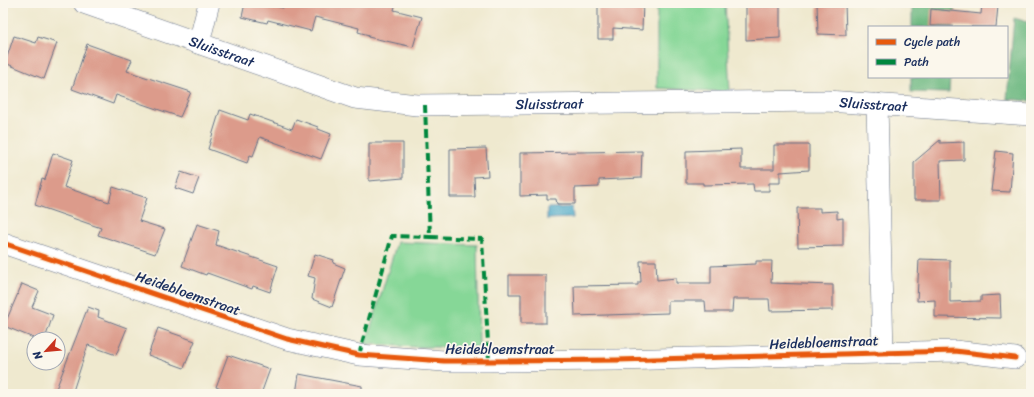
<svg xmlns="http://www.w3.org/2000/svg" width="1034" height="397" font-family="Sriracha,sans-serif">
	<style>
		.green { fill: #86d797; stroke: #50837a }
		.forest { fill: #6cb880; stroke: #44746f }
		.water { fill: #48a7c7; stroke: #326b92 }
		.building { fill: #dc9b8b }
		.lines { fill: none; stroke-linecap: round; stroke-linejoin: round }
		.minor-casing { stroke: #657086; stroke-width: 22 }
		.minor { stroke: #fff; stroke-width: 21 }
		.quiet { stroke: #00873e; stroke-width: 4; stroke-dasharray: 8 4; stroke-linecap: butt }
		.cycleway-casing { stroke: #fbf7ec; stroke-width: 8 }
		.cycleway { stroke: #e8590c; stroke-width: 5 }
		.labels { text-anchor: middle; stroke-width: 3.5; stroke-linejoin: round; paint-order: stroke }
		.street-label { font-size: 14px; fill: #1b2f5e; stroke: #fbf7ec }
	</style>
	<rect width="100%" height="100%" fill="#fbf7ec"/>
	<filter id="ink" filterUnits="userSpaceOnUse"><feTurbulence type="fractalNoise" baseFrequency=".025" numOctaves="2"/><feDisplacementMap in="SourceGraphic" scale="8" xChannelSelector="R" yChannelSelector="G"/><feConvolveMatrix kernelMatrix="1 2 1 2 8 2 1 2 1" color-interpolation-filters="sRGB"/></filter>
	<filter id="wash" filterUnits="userSpaceOnUse"><feTurbulence type="fractalNoise" baseFrequency=".012" numOctaves="4" result="noise"/><feDisplacementMap in="SourceGraphic" scale="16" xChannelSelector="R" yChannelSelector="G"/><feGaussianBlur stdDeviation="0.9" result="paint"/><feColorMatrix in="noise" values="0 0 0 0 0 0 0 0 0 0 0 0 0 0 0 0 0 1.4 0 .05"/><feComposite in="paint" operator="in"/></filter>
	<g filter="url(#wash)">
		<rect width="100%" height="100%" fill="#efe9cf"/>
		<!-- green -->
		<path class="green" d="M657 3H725L730 92 657 88Z
			M397 242 477 245 479 347H416L366 344Z"/>
		<!-- forest -->
		<path class="forest" d="M912 3H955L953 27H912Z
			M1014 18 1031 23V101L1007 99Z
			M911 77H950L949 93 911 92Z"/>
		<!-- water -->
		<path class="water" d="M572 207 573 218 547 219V208Z"/>
		<g id="blocks">
			<!-- building -->
			<path class="building" d="M245 3H262L283 8 284 3H396L394 10 422 17 413 47 368 37 369 35 358 32 359 28 315 17 311 31 268 20 267 23 242 17Z
				M598 3H643L642 30 613 28V39H598Z
				M746 3H780V38L746 40Z
				M817 3H845L846 35 818 34Z
				M982 4 998 6 996 27 930 26 931 9 981 14Z
				M14 36 36 43 38 37 57 43 44 79 5 63Z
				M87 44 132 60 127 71 191 92 180 117 116 95 113 104 72 89Z
				M220 110 248 120 250 114 292 129 296 119 318 127V129L331 134 321 159 260 137 253 156 250 155 247 163 208 149Z
				M940 140V143L964 142V160L940 161 941 200H914V162Z
				M369 143H403V178L369 181Z
				M774 145H809V170L780 172V183H769V191H754L753 184 703 185V183H686V151L741 149V169H774Z
				M486 148 488 176 474 177 475 197H450V149Z
				M642 151 641 178 599 180V187L575 188V204H557L556 199H547V195L520 196V153Z
				M996 151 1013 153 1010 192 991 191Z
				M53 153 73 160 64 187 109 202 113 187 147 198 139 221 165 229 155 254 98 235 101 228 35 205 42 179 45 180Z
				M181 172 199 178 193 194 175 188Z
				M797 208H820V212L837 211V219L843 218V246L798 247Z
				M197 224 219 231 216 245 278 266 270 292 253 286 252 289 207 273 206 275 182 266Z
				M315 254 334 260 333 263 345 268 332 307 312 299 315 278 308 276Z
				M919 259 950 260V302L981 301V296L1000 295 1001 318 935 317V300L917 301Z
				M640 261H656L657 280 676 278V283H711V266L756 264V261H772L771 283 833 285V310L770 311 769 299H733L732 312H706L705 301H668V313L575 316 574 286 638 285V282H641Z
				M509 275H546V323H521V294H509Z
				M22 284 39 291 32 307 53 315 45 339H36L4 326Z
				M88 307 99 311 98 317 127 328 116 355 88 345 72 394H54Z
				M158 328 195 341 184 368 148 355Z
				M228 355 270 369 261 394H234L216 387Z
				M299 374 362 386V394H296Z"/>
		</g>
	</g>
	<g filter="url(#ink)">
		<use href="#blocks" fill-opacity="0" stroke="#657086" stroke-width="1"/>
		<g class="lines">
			<!-- minor casing -->
			<g class="minor-casing">
				<g id="minor">
					<path id="s1" d="M84 3 355 98 417 105 827 101 1031 115"/>
					<path d="M199 43 209 3"/>
					<path d="M877 104 883 353"/>
					<path d="M3 243 287 339 359 355 444 361H489L617 360 955 351 1015 358"/>
				</g>
			</g>
			<!-- minor -->
			<use href="#minor" class="minor"/>
			<!-- quiet -->
			<path class="quiet" d="M425 105 430 237 482 239 489 361
				M359 355 392 236 430 237"/>
			<!-- cycleway casing -->
			<g class="cycleway-casing">
				<path id="cycleway" d="M3 243 287 339 359 355 444 361H489L617 360 955 351 1015 358"/>
			</g>
			<!-- cycleway -->
			<use href="#cycleway" class="cycleway"/>
		</g>
	</g>
	<g class="labels">
		<!-- street labels -->
		<g class="street-label">
			<text dy="5" stroke="none"><textPath href="#s1" startOffset="146">Sluisstraat</textPath></text>
			<text dy="5" stroke="none"><textPath href="#s1" startOffset="482">Sluisstraat</textPath></text>
			<text dy="5" stroke="none"><textPath href="#s1" startOffset="806">Sluisstraat</textPath></text>
			<text transform="translate(188 293) rotate(19)" y="5">Heidebloemstraat</text>
			<text transform="translate(824 342) rotate(-2)" y="5">Heidebloemstraat</text>
			<text x="500" y="354">Heidebloemstraat</text>
		</g>
	</g>
	<!-- margin -->
	<rect width="1034" height="397" fill="none" stroke="#fbf7ec" stroke-width="16"/>
	<!-- legend -->
	<rect x="868" y="26" width="140" height="52" fill="#fbf7ec" stroke="#a1a7b3"/>
	<rect x="876" y="39" width="20" height="6" fill="#e8590c" stroke="#a1a7b3"/>
	<text x="904" y="46" font-size="12" fill="#1b2f5e">Cycle path</text>
	<rect x="876" y="59" width="20" height="6" fill="#00873e" stroke="#a1a7b3"/>
	<text x="904" y="66" font-size="12" fill="#1b2f5e">Path</text>
	<!-- north arrow -->
	<g transform="translate(46 351) rotate(243)"><circle r="19" fill="#fbf7ec" stroke="#a1a7b3"/>
	<path d="M0-3L7 15L0 10L-7 15Z" fill="#c8321e"/>
	<text y="-6" font-size="11" font-weight="bold" text-anchor="middle" fill="#1b2f5e">N</text>
	</g>
</svg>
